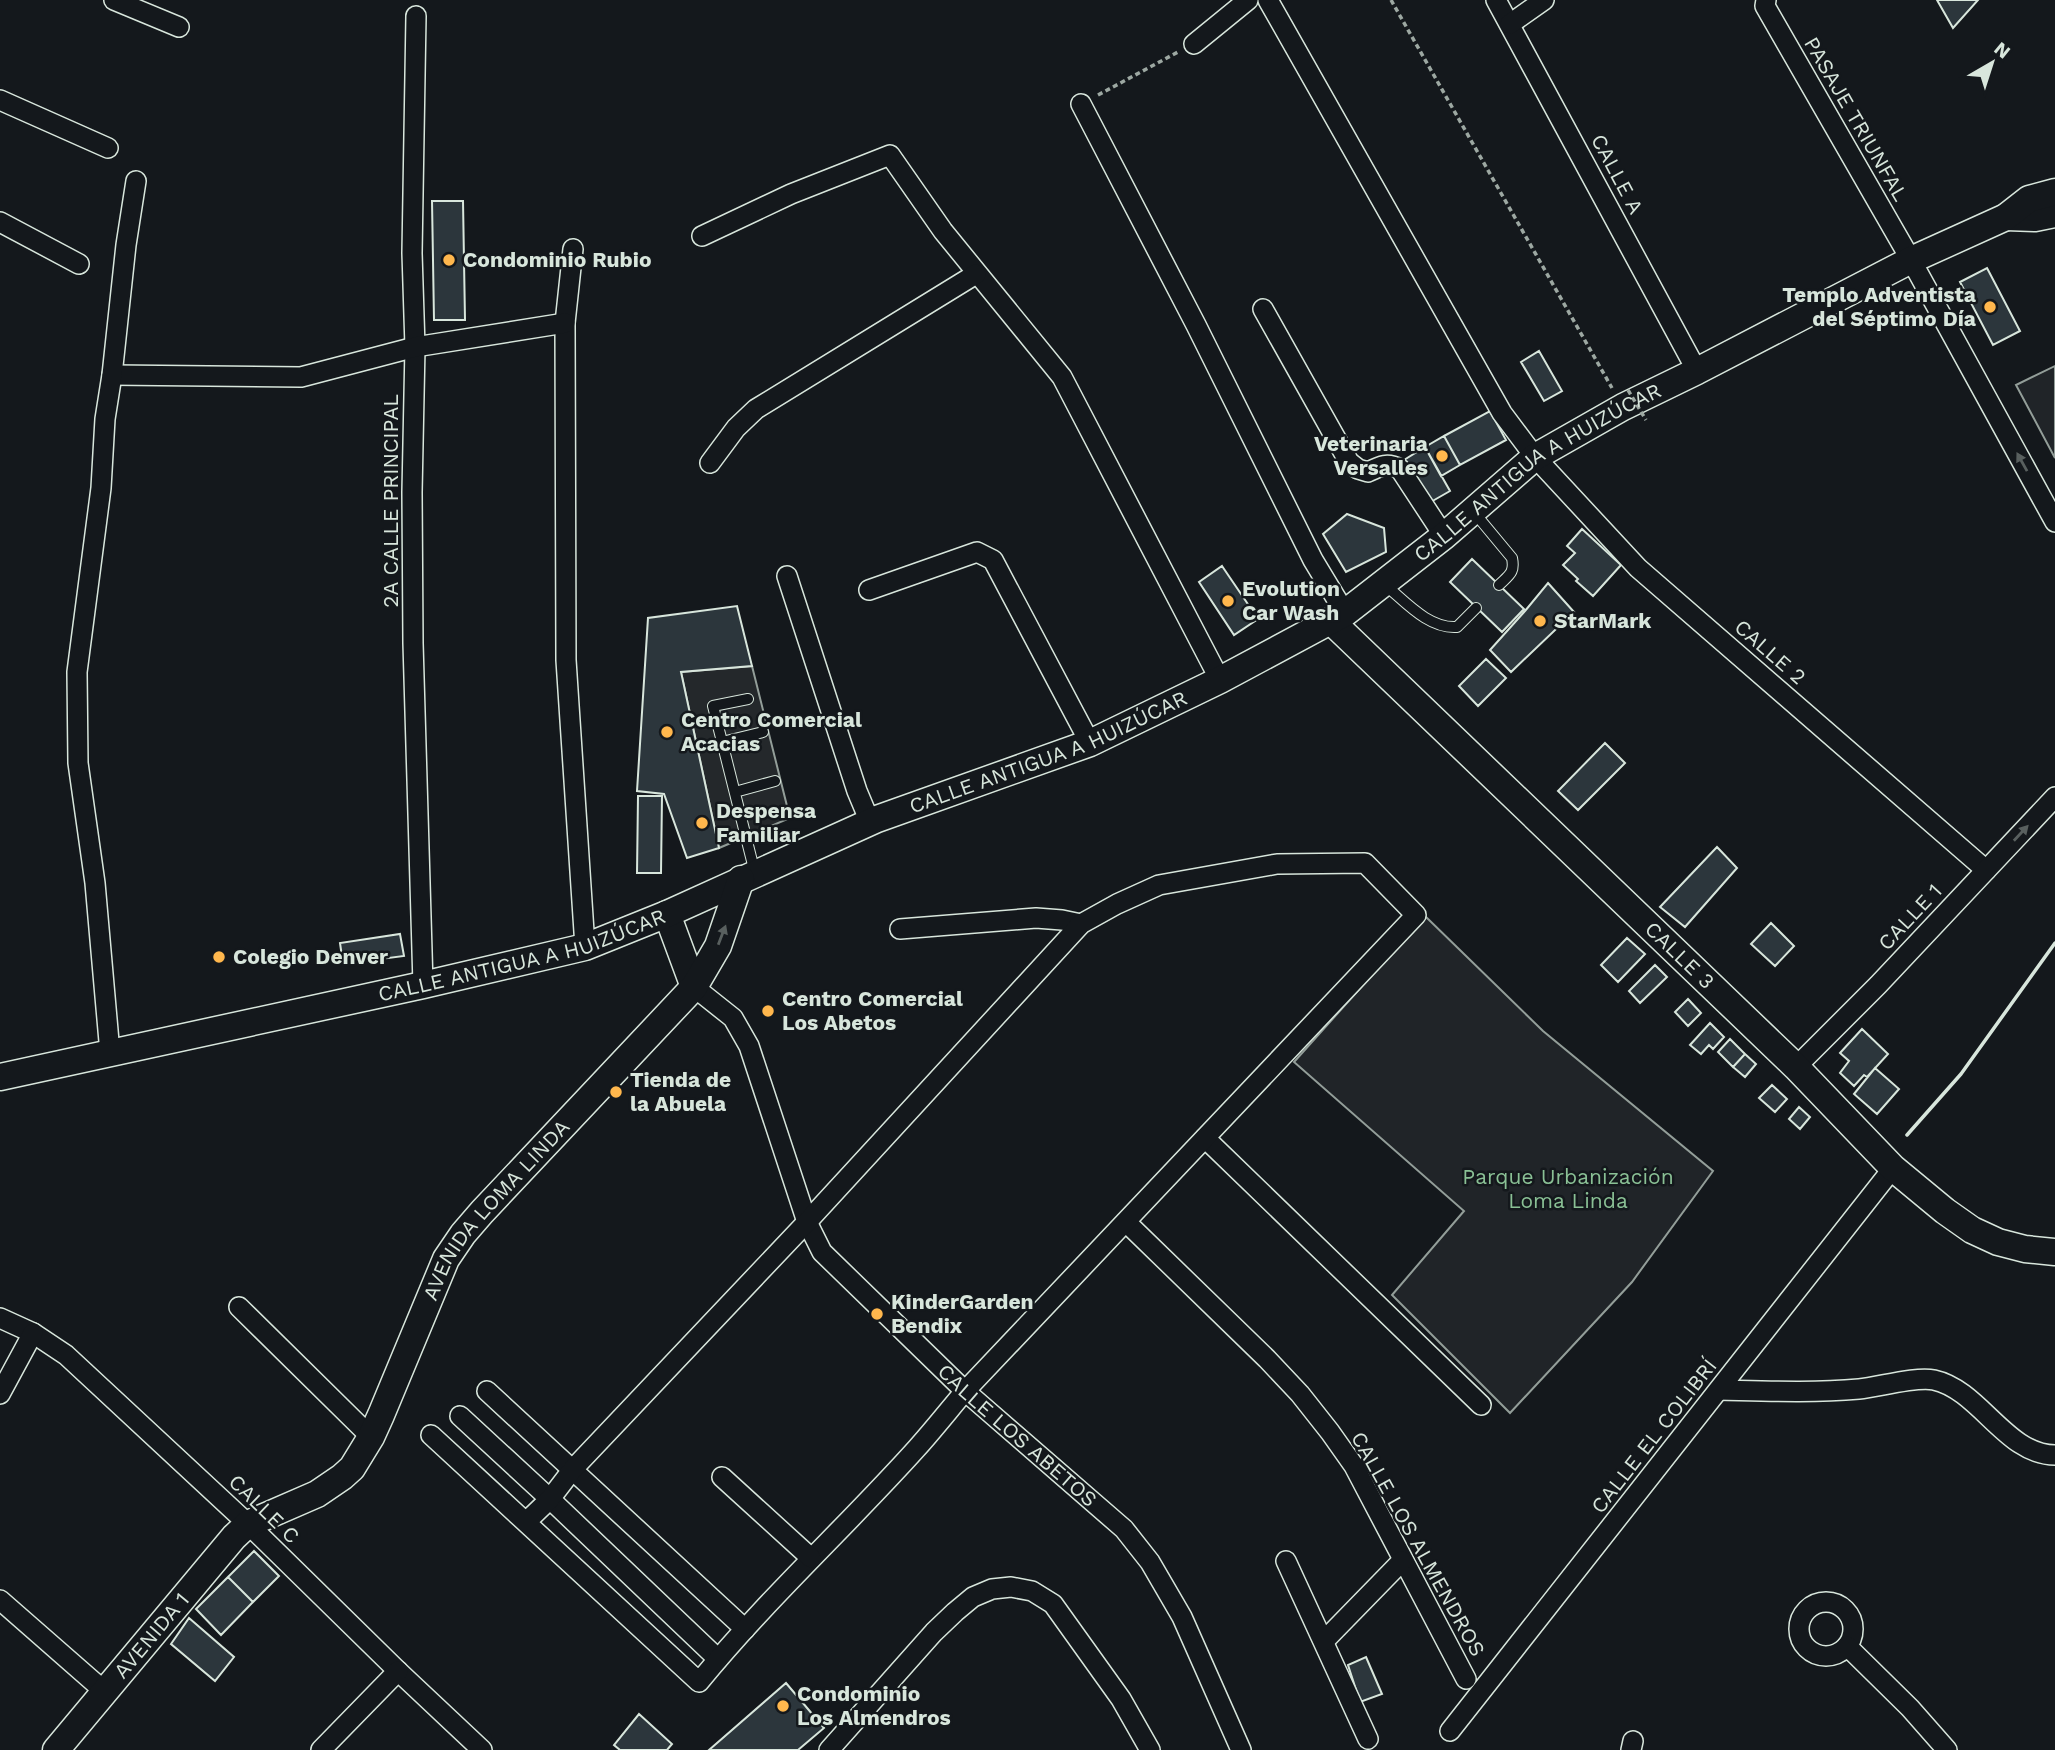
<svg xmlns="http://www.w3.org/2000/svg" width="2055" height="1750" font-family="'Work Sans',sans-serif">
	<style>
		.green { fill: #202428; stroke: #939e99; stroke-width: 2 }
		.parking { fill: #24282b; stroke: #939e99; stroke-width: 2 }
		.building { fill: #2c363c; stroke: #d8e6dc; stroke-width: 2 }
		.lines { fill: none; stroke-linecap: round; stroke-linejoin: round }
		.lane-casing { stroke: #d8e6dc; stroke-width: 12 }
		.street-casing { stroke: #d8e6dc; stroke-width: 22 }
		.secondary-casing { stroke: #d8e6dc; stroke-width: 29 }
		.path { stroke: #9da8a2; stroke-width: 3.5; stroke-dasharray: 5 3.5; stroke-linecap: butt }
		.lane { stroke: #14181c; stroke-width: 10 }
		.street { stroke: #14181c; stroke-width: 19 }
		.secondary { stroke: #14181c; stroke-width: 26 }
		.path-bridge { stroke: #9da8a2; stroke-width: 3.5; stroke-dasharray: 5 3.5; stroke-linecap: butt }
		.wall { stroke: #d8e6dc; stroke-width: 3.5 }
		.oneway { fill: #59605f }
		.poi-dot { fill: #ffb74d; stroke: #14181c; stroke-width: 2.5 }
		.labels { text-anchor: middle; stroke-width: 5; stroke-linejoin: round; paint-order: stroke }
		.street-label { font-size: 21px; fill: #d8e6dc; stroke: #14181c }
		.poi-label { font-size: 21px; font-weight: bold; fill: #d8e6dc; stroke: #14181c; text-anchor: start }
		.park-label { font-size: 21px; fill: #8ac095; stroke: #14181c }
	</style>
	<rect width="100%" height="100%" fill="#14181c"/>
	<!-- green -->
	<path class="green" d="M2055 366V458L2016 385Z
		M1425 916 1543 1031 1713 1171 1632 1282 1510 1413 1392 1295 1464 1211 1294 1062Z"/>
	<!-- parking -->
	<path class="parking" d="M752 666 790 818 719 848 681 672Z"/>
	<!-- building -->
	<path class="building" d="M1937 0H1978L1953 28Z
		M432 201H463L465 320H434Z
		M1987 268 2020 331 1993 345 1960 282Z
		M1539 351 1562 391 1544 401 1521 362Z
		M1490 411 1506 440 1460 465 1444 436Z
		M1444 436 1460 465 1441 476 1425 447Z
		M1425 447 1450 491 1429 503 1404 460Z
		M1347 514 1384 528 1386 552 1346 572 1323 534Z
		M1582 529 1621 565 1593 596 1576 581 1578 579 1563 565 1575 553 1567 546Z
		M1472 559 1524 609 1502 632 1450 582Z
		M1222 566 1258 619 1234 635 1199 582Z
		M1548 583 1574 612 1511 672 1490 650 1525 611Z
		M737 606 752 666 681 672 719 848 687 858 664 794 637 791 648 618Z
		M1486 659 1506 678 1478 706 1459 686Z
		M1605 743 1625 763 1578 810 1558 791Z
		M638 796H662L661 873H637Z
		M1717 847 1737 868 1685 927 1660 907Z
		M1771 923 1794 946 1775 966 1751 944Z
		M400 934 404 956 343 964 340 943Z
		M1627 938 1645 954 1618 982 1601 965Z
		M1655 965 1667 977 1640 1003 1629 991Z
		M1688 999 1701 1013 1688 1026 1675 1012Z
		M1710 1023 1724 1037 1713 1049 1709 1045 1701 1054 1690 1045Z
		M1862 1029 1888 1054 1867 1077 1864 1075 1854 1086 1840 1073 1849 1061 1840 1053Z
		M1730 1039 1745 1054 1733 1067 1718 1052Z
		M1745 1054 1756 1064 1745 1077 1733 1067Z
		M1875 1068 1899 1089 1877 1114 1854 1094Z
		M1772 1085 1787 1099 1775 1112 1759 1098Z
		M1799 1107 1810 1117 1800 1129 1789 1119Z
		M254 1551 279 1576 253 1602 228 1577Z
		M228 1577 253 1602 221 1635 196 1609Z
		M189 1618 234 1657 215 1681 171 1644Z
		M1366 1657 1382 1694 1360 1702 1348 1665Z
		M786 1683 824 1728 798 1750H709Z
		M639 1714 672 1744 667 1750H620L614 1745Z"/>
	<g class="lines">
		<!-- lane casing -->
		<g class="lane-casing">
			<path id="lane" d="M1473 511 1512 558C1515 573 1509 575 1499 585
				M1384 584C1405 601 1428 629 1457 627L1476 608
				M748 699 713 706 755 873
				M722 742 763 732
				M735 792 775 781"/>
		</g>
		<!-- street casing -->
		<g class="street-casing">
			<g id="street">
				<path d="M114 0 179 27"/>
				<path d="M1268 0 1502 413 1535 457 1638 568 1986 870"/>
				<path d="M1496 0 1697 371"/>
				<path d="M1766 0 1765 6 1911 260 2055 522"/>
				<path d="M416 16 412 253 415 347 412 492 413 643 423 985"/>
				<path d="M1510 24 1544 0"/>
				<path d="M1194 44 1248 0"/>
				<path d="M0 100 108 148"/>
				<path d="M1081 104 1196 325 1313 560 1345 613"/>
				<path d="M0 222 79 264"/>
				<path d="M702 236 791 194 890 155 943 231 1062 377 1220 680"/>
				<path d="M573 249 565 323 566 660 585 947"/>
				<path d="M1263 309 1349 462 1358 469 1368 472C1380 466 1387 462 1400 469L1444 536"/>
				<path d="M112 375 301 377 415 347 565 323"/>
				<path d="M710 463 736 428 756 409 976 274"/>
				<path d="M787 576 857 791 870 822"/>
				<path d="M869 590 977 552 993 560 1090 743"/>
				<path d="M900 929 1036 918 1062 920 1081 924"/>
				<path id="s1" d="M694 987 733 1018 749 1046 807 1222 822 1252 965 1391 1124 1529 1150 1562 1182 1617 1241 1750"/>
				<path d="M110 1053 95 883 78 763 77 672 101 488 105 419 112 375 126 245 136 181"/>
				<path d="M1796 1067 1878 985 2055 797"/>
				<path d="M1205 1138 1481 1405"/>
				<path d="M1126 1222 1267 1359 1300 1394 1330 1432 1354 1466 1466 1679"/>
				<path d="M239 1307 371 1437"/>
				<path d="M0 1318 33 1333 66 1355 248 1524 398 1671 482 1750"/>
				<path d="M1719 1390C1766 1391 1812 1393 1859 1389 1879 1387 1916 1376 1934 1380 1980 1390 2006 1455 2055 1455"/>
				<path d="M487 1391 745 1629"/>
				<path d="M0 1394 33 1333"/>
				<path d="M460 1416 550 1499 718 1659"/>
				<path d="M431 1435 699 1682C767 1599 846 1527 917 1448 934 1429 949 1410 965 1391L1416 915 1365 863 1277 864 1159 885 1117 904 1081 924 807 1222 573 1469 550 1499 526 1522"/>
				<path d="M722 1477 811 1558"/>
				<path d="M1286 1561 1368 1739"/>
				<path d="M0 1600 104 1691"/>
				<circle cx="1826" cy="1629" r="27"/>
				<path d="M1324 1641 1402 1561"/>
				<path d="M1847 1646 1910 1708 1947 1750"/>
				<path d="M1450 1731 1893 1168"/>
				<path d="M321 1750 398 1671"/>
				<path d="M829 1750 934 1632 955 1612 973 1597 992 1589 1011 1587 1032 1591 1053 1604 1121 1699 1150 1750"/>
				<path d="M1631 1750 1633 1741"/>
			</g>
		</g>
		<!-- secondary casing -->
		<g class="secondary-casing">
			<g id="secondary">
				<path d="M2006 217 2035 218 2055 214"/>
				<path id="s2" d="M1331 621 1796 1067 1893 1168 1945 1211 1972 1230 1998 1242 2025 1249 2055 1252"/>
				<path d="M667 914 694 987"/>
				<path id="s3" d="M0 1077 423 985 585 947 667 914 877 819 1090 743 1220 680 1345 613 1444 536 1535 457 1623 407 1697 371 1911 260 2006 217 2029 199 2055 192"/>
				<path id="s4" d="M56 1750 234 1537 248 1524 317 1494 342 1477 352 1468 371 1437 381 1415 446 1259 463 1234 482 1212 694 987 718 946 741 879"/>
			</g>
		</g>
		<!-- path -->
		<path class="path" d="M1391 0 1612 388
			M1098 95 1178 52"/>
		<!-- lane -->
		<use href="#lane" class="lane"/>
		<!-- street -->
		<use href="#street" class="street"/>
		<!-- secondary -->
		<use href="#secondary" class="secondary"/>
		<!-- path-bridge -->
		<path class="path-bridge" d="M1628 390 1646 420"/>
		<!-- wall -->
		<path class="wall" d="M1907 1135 1961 1074 2055 943"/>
	</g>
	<!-- one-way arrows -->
	<defs><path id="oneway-solid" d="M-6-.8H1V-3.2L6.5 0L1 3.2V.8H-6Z" transform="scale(1.75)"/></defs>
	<g class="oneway">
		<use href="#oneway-solid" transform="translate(2022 462) rotate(-119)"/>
		<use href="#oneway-solid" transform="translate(2021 833) rotate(-47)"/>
		<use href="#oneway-solid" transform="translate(722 935) rotate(-69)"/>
	</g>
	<!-- markers -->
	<g class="poi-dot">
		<circle cx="449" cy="260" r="7"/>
		<circle cx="1990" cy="307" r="7"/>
		<circle cx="1442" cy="456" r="7"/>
		<circle cx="1228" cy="601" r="7"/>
		<circle cx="1540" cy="621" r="7"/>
		<circle cx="667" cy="732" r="7"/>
		<circle cx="702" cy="823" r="7"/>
		<circle cx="219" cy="957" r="7"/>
		<circle cx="768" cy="1011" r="7"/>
		<circle cx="616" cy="1092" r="7"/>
		<circle cx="877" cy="1314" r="7"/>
		<circle cx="783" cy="1706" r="7"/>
	</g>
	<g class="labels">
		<!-- street labels -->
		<g class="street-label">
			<text transform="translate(1856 119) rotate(60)" y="7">PASAJE TRIUNFAL</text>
			<text transform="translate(1617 174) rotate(62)" y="7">CALLE A</text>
			<text dy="7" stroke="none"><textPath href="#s3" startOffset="1670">CALLE ANTIGUA A HUIZÚCAR</textPath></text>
			<text transform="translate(391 501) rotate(-90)" y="7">2A CALLE PRINCIPAL</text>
			<text transform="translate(1770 652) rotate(41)" y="7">CALLE 2</text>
			<text dy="7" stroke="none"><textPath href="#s3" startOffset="1102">CALLE ANTIGUA A HUIZÚCAR</textPath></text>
			<text transform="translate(1910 917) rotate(-47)" y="7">CALLE 1</text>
			<text dy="7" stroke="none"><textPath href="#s3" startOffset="536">CALLE ANTIGUA A HUIZÚCAR</textPath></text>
			<text dy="7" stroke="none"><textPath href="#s2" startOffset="483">CALLE 3</textPath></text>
			<text dy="7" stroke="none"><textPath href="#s4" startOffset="714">AVENIDA LOMA LINDA</textPath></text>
			<text dy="7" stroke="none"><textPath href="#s1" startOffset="569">CALLE LOS ABETOS</textPath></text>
			<text transform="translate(1654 1436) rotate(-52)" y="7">CALLE EL COLIBRÍ</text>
			<text transform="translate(264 1509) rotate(44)" y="7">CALLE C</text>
			<text transform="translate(1418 1544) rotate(61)" y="7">CALLE LOS ALMENDROS</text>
			<text dy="7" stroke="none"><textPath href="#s4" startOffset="149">AVENIDA 1</textPath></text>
		</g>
		<!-- poi labels -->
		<g class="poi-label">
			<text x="463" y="267">Condominio Rubio</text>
			<text x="1976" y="302" text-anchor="end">Templo Adventista<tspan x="1976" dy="24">del Séptimo Día</tspan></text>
			<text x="1428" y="451" text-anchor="end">Veterinaria<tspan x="1428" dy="24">Versalles</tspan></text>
			<text x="1242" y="596">Evolution<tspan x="1242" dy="24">Car Wash</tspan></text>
			<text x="1554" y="628">StarMark</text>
			<text x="681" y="727">Centro Comercial<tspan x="681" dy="24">Acacias</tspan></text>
			<text x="716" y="818">Despensa<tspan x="716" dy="24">Familiar</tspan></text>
			<text x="233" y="964">Colegio Denver</text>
			<text x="782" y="1006">Centro Comercial<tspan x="782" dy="24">Los Abetos</tspan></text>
			<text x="630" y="1087">Tienda de<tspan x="630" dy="24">la Abuela</tspan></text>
			<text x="891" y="1309">KinderGarden<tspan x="891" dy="24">Bendix</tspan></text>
			<text x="797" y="1701">Condominio<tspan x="797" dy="24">Los Almendros</tspan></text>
		</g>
		<!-- park labels -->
		<g class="park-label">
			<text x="1568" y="1184">Parque Urbanización<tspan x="1568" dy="24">Loma Linda</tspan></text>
		</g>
	</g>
	<!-- north arrow -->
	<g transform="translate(1992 63) rotate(39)" stroke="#14181c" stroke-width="5" paint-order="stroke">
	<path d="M0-5L12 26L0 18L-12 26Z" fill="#d8e6dc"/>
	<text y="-10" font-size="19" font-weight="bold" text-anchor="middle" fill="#d8e6dc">N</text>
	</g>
</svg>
